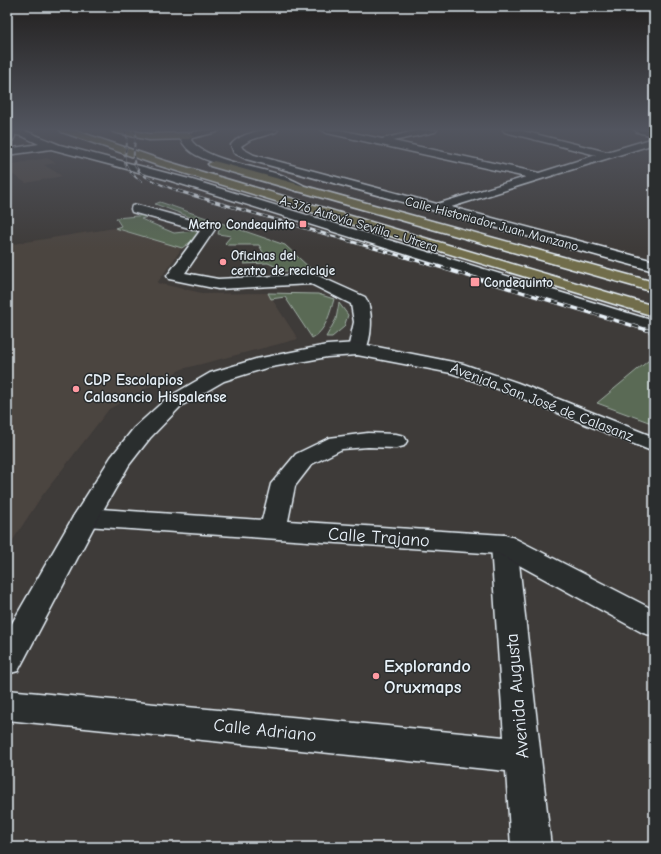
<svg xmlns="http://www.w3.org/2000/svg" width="661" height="854" font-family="'Comic Neue',sans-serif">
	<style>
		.built { fill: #4c4540 }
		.green { fill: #5a6b55; stroke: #a1aea6 }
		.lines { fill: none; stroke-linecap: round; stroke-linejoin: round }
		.pedestrian-casing { stroke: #e8f1f8; stroke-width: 3 }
		.minor-casing { stroke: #e8f1f8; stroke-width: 3 }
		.tertiary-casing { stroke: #e8f1f8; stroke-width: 3 }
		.primary-casing { stroke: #e8f1f8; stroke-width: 3 }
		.pedestrian { fill: #2a2d2e; fill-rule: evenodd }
		.minor { fill: #2a2d2e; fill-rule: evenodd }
		.tertiary { fill: #2a2d2e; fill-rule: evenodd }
		.primary { fill: #716d4b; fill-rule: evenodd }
		.rail-far2-casing { stroke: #e8f1f8; stroke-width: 2 }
		.rail-far1-casing { stroke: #e8f1f8; stroke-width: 3 }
		.rail-casing { stroke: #e8f1f8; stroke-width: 3.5 }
		.rail-far2 { stroke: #2a2d2e; stroke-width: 1.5; stroke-dasharray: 4.5; stroke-linecap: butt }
		.rail-far1 { stroke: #2a2d2e; stroke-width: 2; stroke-dasharray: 5.5; stroke-linecap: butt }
		.rail { stroke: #2a2d2e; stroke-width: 2.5; stroke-dasharray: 7; stroke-linecap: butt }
		.poi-dot { fill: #ff9aa2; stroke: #2a2d2e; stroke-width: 1.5 }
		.labels { text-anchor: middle; stroke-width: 3; stroke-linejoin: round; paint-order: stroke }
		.far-street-label { font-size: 13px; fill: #e8f1f8; stroke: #2a2d2e }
		.far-poi-label { font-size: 13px; font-weight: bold; fill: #e8f1f8; stroke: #2a2d2e; text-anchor: start }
		.poi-label { font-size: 15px; font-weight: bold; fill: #e8f1f8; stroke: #2a2d2e; text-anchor: start }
		.street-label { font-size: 15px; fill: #e8f1f8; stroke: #2a2d2e }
		.near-street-label { font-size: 18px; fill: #e8f1f8; stroke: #2a2d2e }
		.near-poi-label { font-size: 18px; font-weight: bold; fill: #e8f1f8; stroke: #2a2d2e; text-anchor: start }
	</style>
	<rect width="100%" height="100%" fill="#3e3b39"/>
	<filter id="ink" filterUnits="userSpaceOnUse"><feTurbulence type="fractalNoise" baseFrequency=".025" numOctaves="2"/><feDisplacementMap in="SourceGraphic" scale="8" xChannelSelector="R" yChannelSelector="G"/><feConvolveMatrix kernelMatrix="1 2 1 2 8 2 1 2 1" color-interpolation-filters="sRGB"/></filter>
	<g filter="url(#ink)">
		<!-- built -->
		<path class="built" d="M47 158 56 163 44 165 62 176 26 183 10 173H7V165Z
			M115 228 182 248 157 283 206 294 268 293 298 339 182 369 109 409 41 497 7 549V245Z"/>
		<!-- green -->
		<path class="green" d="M160 202 285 245 312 270 285 271 268 263 244 264V260L264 259 265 256 259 245H227L225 243 231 236 218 234 219 230 217 227 155 204Z
			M148 215 151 216 141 219 174 233 194 231 199 232 200 235 182 248 115 228 121 226 116 218Z
			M268 293 318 294 334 299C330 313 326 331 312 338L285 297 271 299Z
			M339 303 348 315 344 327 332 337H326L336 319Z
			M654 356V424L597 403Z"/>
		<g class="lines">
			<!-- pedestrian casing -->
			<g class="pedestrian-casing">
				<path id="pedestrian" d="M504 535 514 538 517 545 551 847H511L506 771 7 720V690L504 737 491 545 494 538Z"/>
			</g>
			<!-- minor casing -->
			<g class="minor-casing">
				<path id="minor" d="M7 130H23L60 145 189 179 654 321V332L165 179 51 149 7 155V149L39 144 22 136 7 133Z
					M263 130H278L276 132 250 140 241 146 243 149 254 155 437 204 526 177 327 133 322 130H340L382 139 419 130H437L435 132 393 141 539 173 596 155 505 132 503 130H519L607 152 654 138V144L451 207 654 261V271L246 159 234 153 231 145C239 135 252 133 263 130Z
					M137 205 213 226 215 229 185 273 218 279 314 274 365 297C374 310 372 340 364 353L357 355 350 353 348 349 354 322 351 304 311 284 218 289 169 279 167 276 200 231 132 212 131 209 132 206Z
					M368 433 396 434 404 436 407 441 404 446 396 448 368 447 342 449 312 464 295 486 288 521 504 535 514 538 654 610V636L643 633 499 554 86 526 77 523 73 517 77 511 86 508 262 520 271 484 296 454 329 438Z"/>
			</g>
			<!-- tertiary casing -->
			<g class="tertiary-casing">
				<path id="tertiary" d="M7 130H13L15 136 11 145 7 146Z
					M203 130H219L217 132 192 138 191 140C203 159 256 167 278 174 287 177 295 181 303 185L305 188 303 191C294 193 284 184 275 181 249 170 221 168 196 155 189 151 185 147 181 140L186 134Z
					M635 130H654V136L637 132Z
					M357 343 463 364 518 383 654 437V452L504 391 451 373 357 355 327 357 266 368 224 381 181 406 150 438 129 465 99 517 18 671 7 674V632L73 517 111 457 134 428 167 398 210 373 256 359 327 345Z"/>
			</g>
			<!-- primary casing -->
			<g class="primary-casing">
				<path id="primary" d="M60 130H74L162 160 654 306V316L154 164 62 132Z
					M111 130H129L149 134 189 133 194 136 189 139 149 140 113 132Z
					M214 161 654 282V292L210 166 208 164Z"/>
			</g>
			<!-- pedestrian -->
			<use href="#pedestrian" class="pedestrian"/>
			<!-- minor -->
			<use href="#minor" class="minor"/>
			<!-- tertiary -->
			<use href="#tertiary" class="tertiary"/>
			<!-- primary -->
			<use href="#primary" class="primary"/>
			<!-- rail-far2 casing -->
			<g class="rail-far2-casing">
				<path id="rail-far2" d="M124 130C135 149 110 160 141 181
					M133 130 136 134C135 142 133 151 134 160 135 178 167 187 182 192"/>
			</g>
			<!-- rail-far1 casing -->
			<g class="rail-far1-casing">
				<path id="rail-far1" d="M178 191 449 270"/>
			</g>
			<!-- rail casing -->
			<g class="rail-casing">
				<path id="rail" d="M445 269 654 332"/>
			</g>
			<!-- rail-far2 -->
			<use href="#rail-far2" class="rail-far2"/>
			<!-- rail-far1 -->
			<use href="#rail-far1" class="rail-far1"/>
			<!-- rail -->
			<use href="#rail" class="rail"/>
		</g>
	</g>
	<!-- sky -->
	<linearGradient id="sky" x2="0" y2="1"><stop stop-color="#22201f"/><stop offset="0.52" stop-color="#52555f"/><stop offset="1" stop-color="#52555f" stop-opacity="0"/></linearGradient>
	<rect width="661" height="249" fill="url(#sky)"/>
	<!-- markers -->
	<g class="poi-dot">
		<rect x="299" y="220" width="8" height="8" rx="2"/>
		<circle cx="223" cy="262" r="4"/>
		<rect x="470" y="277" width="10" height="10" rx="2"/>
		<circle cx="76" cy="389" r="4"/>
		<circle cx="376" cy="676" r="4"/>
	</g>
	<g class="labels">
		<!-- far-street labels -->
		<g class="far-street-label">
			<text transform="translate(359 223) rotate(17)" y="5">A-376 Autovía Sevilla - Utrera</text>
			<text transform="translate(492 223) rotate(15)" y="5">Calle Historiador Juan Manzano</text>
		</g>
		<!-- far-poi labels -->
		<g class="far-poi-label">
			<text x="295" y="229" text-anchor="end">Metro Condequinto</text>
			<text x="231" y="260">Oficinas del<tspan x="231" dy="15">centro de reciclaje</tspan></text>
			<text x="484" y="287">Condequinto</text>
		</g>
		<!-- poi labels -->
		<g class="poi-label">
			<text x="84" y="385">CDP Escolapios<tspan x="84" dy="17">Calasancio Hispalense</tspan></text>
		</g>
		<!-- street labels -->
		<g class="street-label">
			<text transform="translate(542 402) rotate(21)" y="5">Avenida San José de Calasanz</text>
		</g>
		<!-- near-street labels -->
		<g class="near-street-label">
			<text transform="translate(379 537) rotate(4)" y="6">Calle Trajano</text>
			<text transform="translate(517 696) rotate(-95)" y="6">Avenida Augusta</text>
			<text transform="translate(265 730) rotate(6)" y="6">Calle Adriano</text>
		</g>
		<!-- near-poi labels -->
		<g class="near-poi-label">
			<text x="384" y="672">Explorando<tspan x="384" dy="21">Oruxmaps</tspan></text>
		</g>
	</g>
	<!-- margin -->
	<rect width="661" height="854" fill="none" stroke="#2a2d2e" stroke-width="24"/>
	<rect x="12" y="12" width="637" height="830" fill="none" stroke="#e8f1f8" stroke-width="1.5" filter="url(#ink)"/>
</svg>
